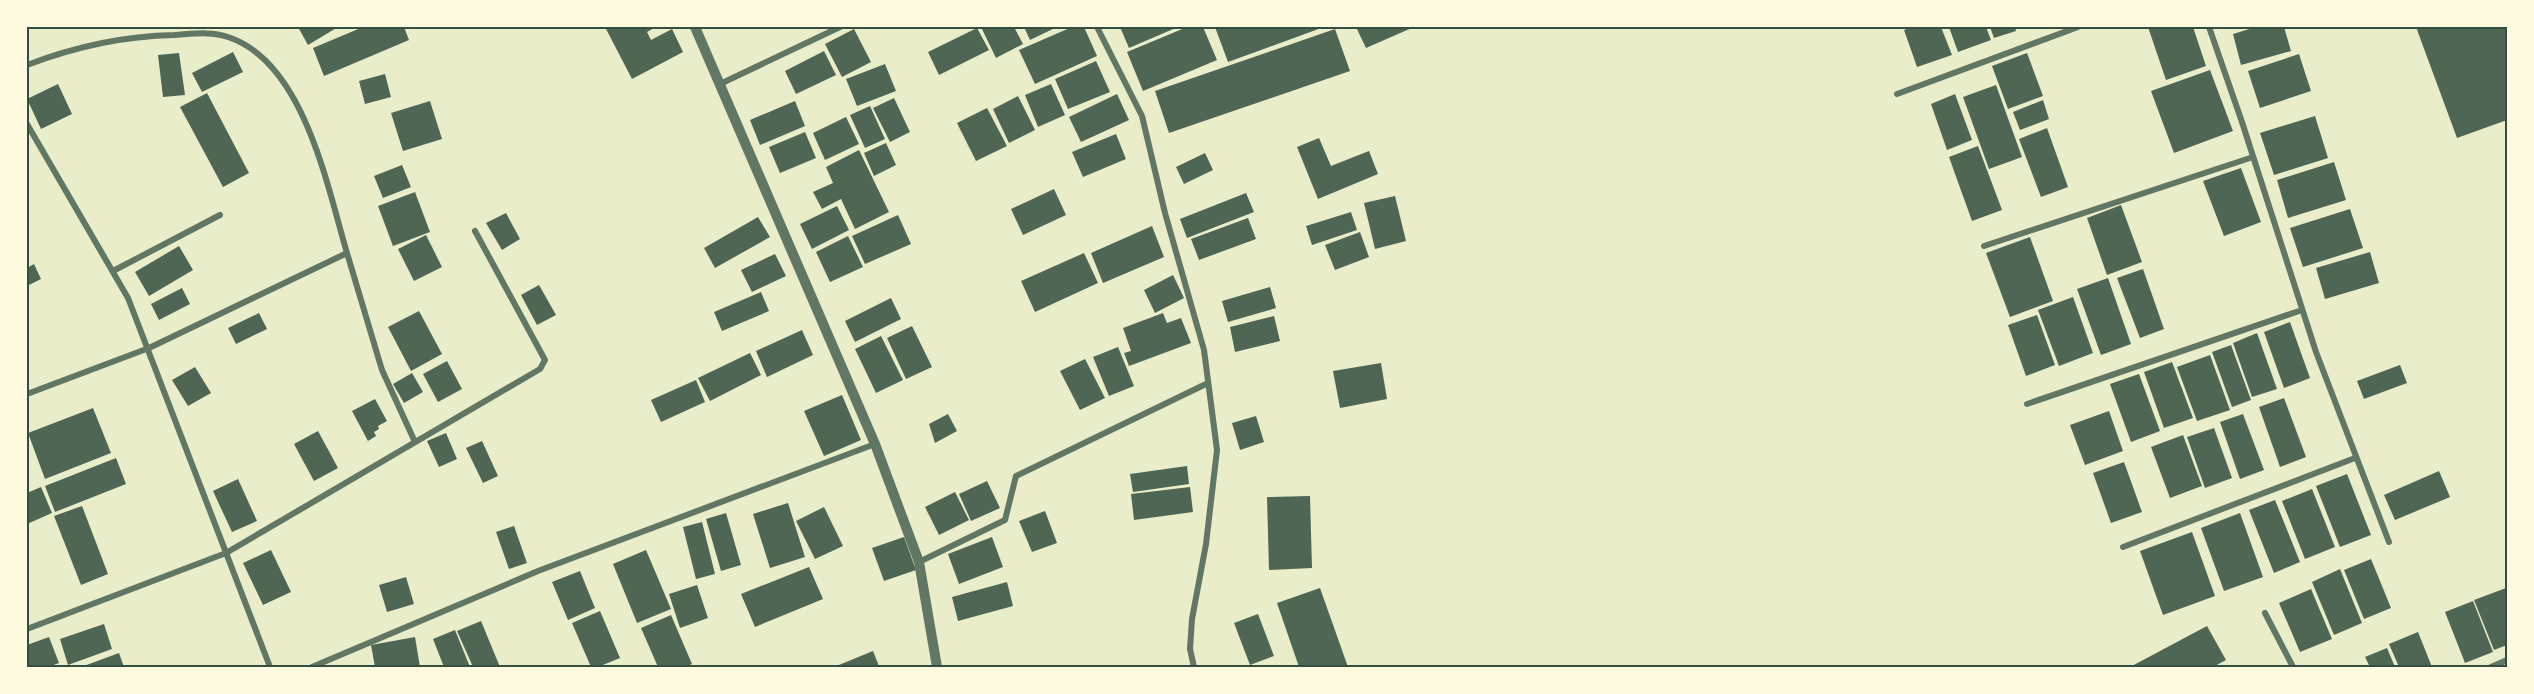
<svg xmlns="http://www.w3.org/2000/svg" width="2534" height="694" font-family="'DM Sans',sans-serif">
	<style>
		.building { fill: #4f6655 }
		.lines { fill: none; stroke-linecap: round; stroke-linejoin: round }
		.minor { stroke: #617663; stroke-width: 6 }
		.tertiary { stroke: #617663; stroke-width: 10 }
		.neatline { fill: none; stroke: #344e41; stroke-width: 2 }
	</style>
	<rect width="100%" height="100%" fill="#e9edc9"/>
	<!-- building -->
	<path class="building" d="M298 27H338L308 45Z
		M363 27H404L409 40 324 76 313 48Z
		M605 27H656L647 32 651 40 672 29 683 52 632 79Z
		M981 27H1014L1023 44 996 58Z
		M1024 27H1057L1030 40Z
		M1072 27H1084L1097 56 1035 84 1019 50Z
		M1120 27H1178L1129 48Z
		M1187 27H1203L1217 60 1143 91 1127 52Z
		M1215 27H1324L1228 62Z
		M1356 27H1414L1366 48Z
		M1912 27H1941L1952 55 1917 67 1904 30Z
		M1949 27H1986L1991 40 1958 52Z
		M1990 27H2015L2016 31 1994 38Z
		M2148 27H2193L2206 66 2166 80Z
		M2256 27H2284L2291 51 2241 65 2233 34Z
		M2416 27H2507V120L2457 138Z
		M977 28 989 50 939 75 928 52Z
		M854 29 871 62 842 77 825 44Z
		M1335 29 1350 71 1169 133 1155 91Z
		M824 51 836 75 796 94 785 71Z
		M233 52 243 72 202 92 192 73Z
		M179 53 185 95 163 97 158 55Z
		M2027 53 2043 96 2008 109 1992 66Z
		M2299 54 2311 91 2260 108 2248 71Z
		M1096 61 1110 92 1068 109 1055 79Z
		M885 64 896 91 857 106 846 79Z
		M2210 70 2233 131 2174 153 2151 91Z
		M385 74 391 97 365 104 359 81Z
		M58 84 72 114 41 129 27 99Z
		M1051 84 1065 115 1038 127 1025 95Z
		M1996 85 2022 157 1989 169 1963 97Z
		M207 93 249 173 223 187 180 107Z
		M1117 94 1129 120 1081 142 1069 117Z
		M1955 94 1972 140 1947 150 1931 104Z
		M1018 96 1035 130 1009 143 993 109Z
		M894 98 910 132 890 142 873 108Z
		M2043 100 2049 119 2020 130 2013 112Z
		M430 101 442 139 403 151 391 113Z
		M795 101 805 126 760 145 750 120Z
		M870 106 885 139 865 148 850 115Z
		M987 108 1007 146 976 161 957 123Z
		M2315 116 2328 158 2274 175 2260 133Z
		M846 117 859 144 825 160 813 133Z
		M2047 128 2068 187 2041 197 2019 139Z
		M805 132 816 158 780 173 769 147Z
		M1116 134 1126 159 1083 177 1072 152Z
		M1319 138 1331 166 1369 151 1378 174 1318 199 1297 147Z
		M886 143 896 165 874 176 864 153Z
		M1978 146 2002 210 1972 221 1949 157Z
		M859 150 889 212 855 229 841 199 822 209 813 192 833 183 826 167Z
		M1205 153 1213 170 1184 184 1176 167Z
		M2334 162 2346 200 2288 218 2277 180Z
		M402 165 411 187 383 198 374 176Z
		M2241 168 2261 222 2224 236 2203 181Z
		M1054 189 1066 215 1023 235 1011 209Z
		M415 192 430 232 393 246 378 206Z
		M1246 193 1254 212 1187 238 1180 219Z
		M1395 196 1406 241 1375 249 1364 203Z
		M2121 205 2142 262 2107 275 2087 218Z
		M837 206 849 230 812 249 800 224Z
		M2350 209 2363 248 2303 267 2290 228Z
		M1351 212 1357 230 1312 245 1306 226Z
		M506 213 520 239 502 250 486 223Z
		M898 215 911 244 865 264 852 236Z
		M758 217 770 237 715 268 704 248Z
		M1248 218 1256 239 1199 260 1191 239Z
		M1152 226 1164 257 1103 283 1091 253Z
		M1360 232 1369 257 1335 270 1325 245Z
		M426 235 442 267 414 281 398 249Z
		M848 236 863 267 830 282 816 252Z
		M2030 237 2053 301 2010 317 1986 253Z
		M179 246 193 270 149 296 135 272Z
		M2370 252 2379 283 2325 299 2316 268Z
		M1084 253 1098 283 1035 312 1021 281Z
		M775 254 786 276 752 292 741 270Z
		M34 264 41 279 27 286V268Z
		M2143 269 2164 329 2140 338 2117 278Z
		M1173 275 1184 298 1155 313 1144 290Z
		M2108 278 2131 344 2101 355 2077 289Z
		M539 285 556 315 537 325 521 295Z
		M1270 287 1276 308 1228 322 1222 301Z
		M182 288 190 304 159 320 151 304Z
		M761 292 769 311 722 331 714 312Z
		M2073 297 2093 353 2059 366 2038 310Z
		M891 298 901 319 855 342 845 321Z
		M419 311 442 354 411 371 388 327Z
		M259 313 267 329 236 344 228 328Z
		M1163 313 1167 323 1181 318 1191 343 1129 366 1124 353 1131 351 1123 328Z
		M2037 315 2055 365 2026 376 2008 325Z
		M1274 316 1280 341 1235 352 1230 327Z
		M2290 322 2310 378 2284 388 2264 332Z
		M912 326 932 367 906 379 887 338Z
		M802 330 813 355 767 377 756 351Z
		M2257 333 2277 389 2252 397 2233 343Z
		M881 336 903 380 876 393 855 349Z
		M2231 345 2251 400 2232 407 2212 352Z
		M1118 347 1134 386 1109 396 1093 357Z
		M750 353 761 375 710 401 698 378Z
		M2210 355 2230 410 2197 421 2177 367Z
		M1085 359 1105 398 1080 410 1060 371Z
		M447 361 462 389 438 402 423 374Z
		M2172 362 2193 418 2164 428 2144 372Z
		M1381 363 1387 399 1340 408 1333 371Z
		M2400 365 2407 383 2364 399 2357 381Z
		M195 367 211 393 188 406 172 380Z
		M412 373 423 392 404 403 393 384Z
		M2139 374 2160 431 2131 442 2110 384Z
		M696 380 705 402 661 422 651 400Z
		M842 395 861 440 824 456 804 411Z
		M2284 398 2306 457 2280 467 2259 407Z
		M375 399 387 421 378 426 379 429 374 432 376 436 368 441 352 411Z
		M93 408 111 453 45 479 28 433Z
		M2109 411 2123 451 2085 465 2070 425Z
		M948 414 957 431 935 443 929 424Z
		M2243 414 2264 470 2240 479 2220 422Z
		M1256 416 1264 442 1240 450 1232 423Z
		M2214 428 2232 478 2205 488 2187 437Z
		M318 431 338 468 314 481 294 444Z
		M446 433 457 459 439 467 427 441Z
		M2183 435 2202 486 2170 498 2151 447Z
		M482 441 498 476 483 483 466 448Z
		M116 458 126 484 55 512 45 486Z
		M2124 462 2142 512 2111 523 2093 473Z
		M1187 466 1189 484 1133 492 1130 474Z
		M2439 471 2450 497 2395 520 2384 495Z
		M2347 474 2371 535 2340 547 2316 486Z
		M238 479 257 521 232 532 213 491Z
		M987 481 1000 508 971 521 959 494Z
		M41 487 52 513 27 524V493Z
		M1190 487 1193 512 1134 520 1131 494Z
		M2312 489 2335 547 2305 559 2282 501Z
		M955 492 969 520 939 535 925 507Z
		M1310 496 1312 568 1269 570 1267 497Z
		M2275 500 2300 562 2274 573 2249 510Z
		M788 503 805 557 770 568 753 514Z
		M82 506 108 574 81 585 54 516Z
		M824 507 843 546 815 559 796 521Z
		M1045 511 1057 543 1032 552 1019 521Z
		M726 513 741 565 721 571 706 519Z
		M2240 513 2263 577 2224 591 2201 528Z
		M702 522 715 574 696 579 683 527Z
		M514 526 527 563 509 569 496 532Z
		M2192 532 2215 596 2163 615 2140 551Z
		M904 537 916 570 884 581 872 548Z
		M992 537 1003 567 959 584 948 554Z
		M271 550 291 592 263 605 243 563Z
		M646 550 671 609 637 623 613 564Z
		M2371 559 2391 608 2364 619 2344 570Z
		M809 567 823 599 755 627 741 594Z
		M2340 569 2362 623 2334 635 2312 582Z
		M580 571 595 608 568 620 552 582Z
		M406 577 414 604 387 612 379 585Z
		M1007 582 1013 606 958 621 952 597Z
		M697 585 708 618 680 628 669 594Z
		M1320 588 1348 667H1299L1277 603Z
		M2506 588 2507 645 2494 650 2474 600Z
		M2311 589 2332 639 2300 652 2279 603Z
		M2473 601 2493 652 2465 663 2445 612Z
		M600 611 620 658 598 667H591L572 623Z
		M1258 614 1274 656 1250 665 1234 623Z
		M671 615 692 664 685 667H658L641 628Z
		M481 621 500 667H473L457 631Z
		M104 624 112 649 68 665 60 639Z
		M2207 626 2226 660 2213 667H2130Z
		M455 630 470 667H444L433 639Z
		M2418 632 2432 667H2399L2389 644Z
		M49 637 59 663 48 667H27V645Z
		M415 637 420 667H375L371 645Z
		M2387 648 2395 667H2370L2365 657Z
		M873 651 879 666 834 667Z
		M119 653 124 667H81Z"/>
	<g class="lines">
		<!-- minor -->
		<path class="minor" d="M1097 27 1142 116 1165 213 1204 350 1217 450 1206 544 1192 619 1190 649 1194 667
			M2209 27 2242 122 2316 352 2389 542
			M27 65C74 47 124 36 174 35 192 34 211 31 228 37 304 62 327 186 347 253L149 348 27 394
			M720 84 840 27
			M1897 94 2078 27
			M27 124 128 298 270 667
			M1984 246 2253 157
			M347 253 382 370 415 442
			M113 271 220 215
			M2027 404 2302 310
			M2123 547 2355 458
			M919 562 1005 520 1016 476 1208 383
			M2265 613 2293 667
			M27 629 226 553 540 369 545 360 475 231
			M312 667 538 571 875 444
			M2491 667 2507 660"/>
		<!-- tertiary -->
		<path class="tertiary" d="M695 27 875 444 919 562 937 667"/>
	</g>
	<!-- border -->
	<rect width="2534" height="694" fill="none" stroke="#fefae0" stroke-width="57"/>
	<rect x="28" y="28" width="2478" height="638" class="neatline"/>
</svg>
